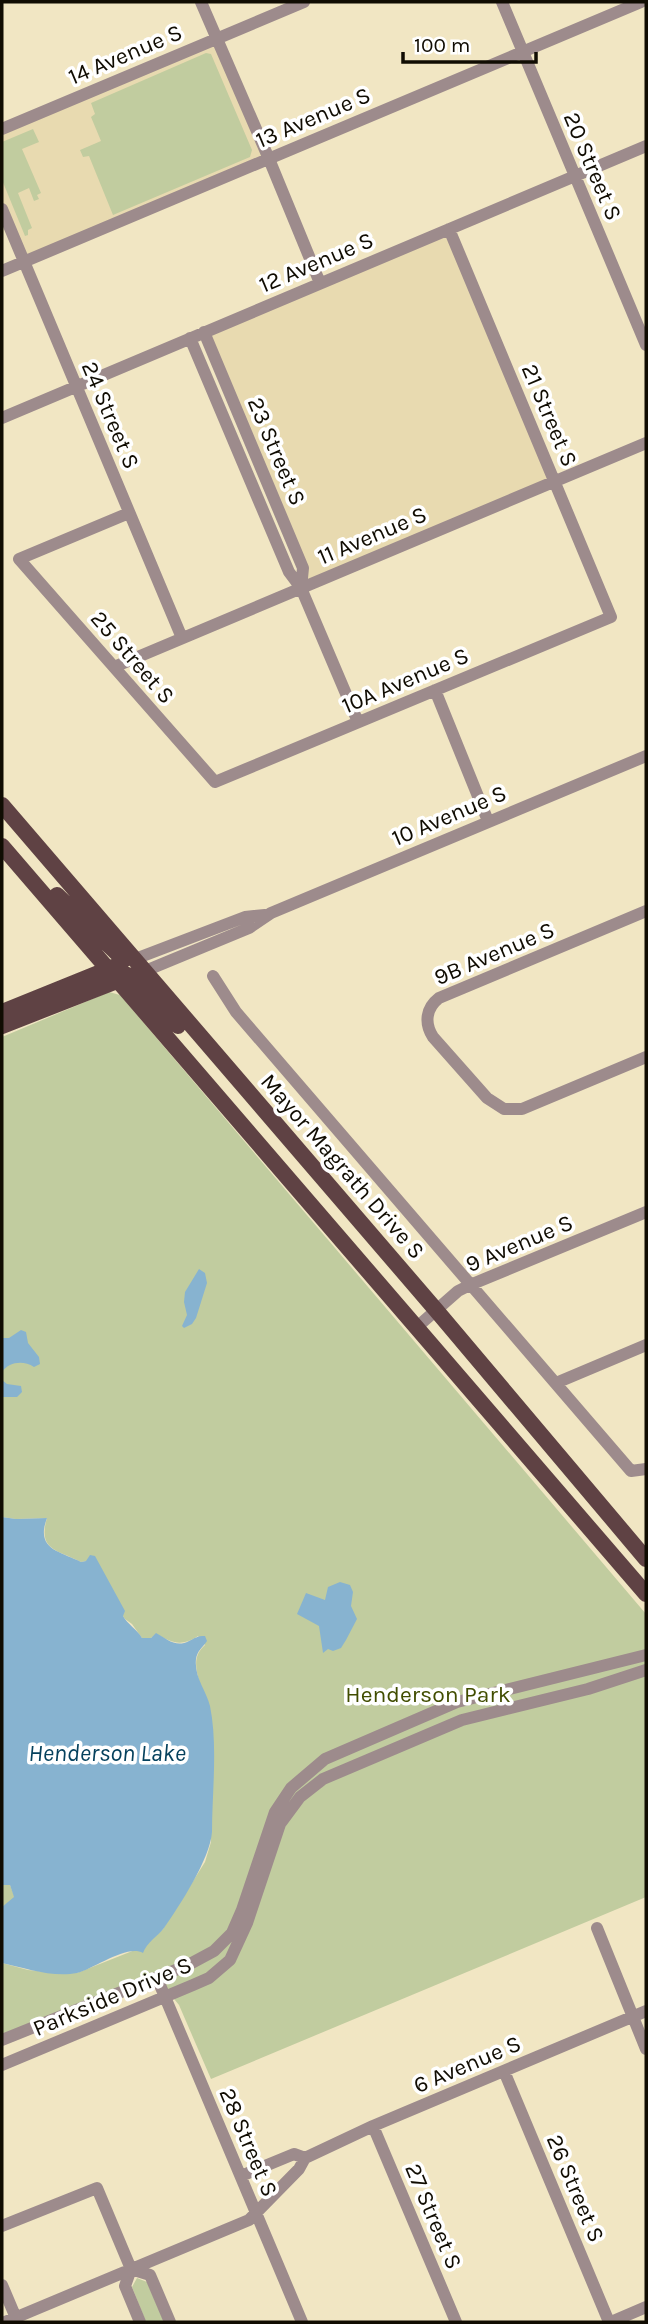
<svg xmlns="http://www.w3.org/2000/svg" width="648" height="2324" font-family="Karla,sans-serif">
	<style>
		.built { fill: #e8dab0 }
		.green { fill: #c1cc9f }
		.water { fill: #87b3d0 }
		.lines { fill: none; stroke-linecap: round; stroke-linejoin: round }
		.minor { stroke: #9d8b8c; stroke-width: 12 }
		.major { stroke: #5f4244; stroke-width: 16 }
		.labels { text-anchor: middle; stroke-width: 7; stroke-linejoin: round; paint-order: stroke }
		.street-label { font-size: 23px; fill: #100c02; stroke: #fff }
		.park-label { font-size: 23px; fill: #414d00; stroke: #fff }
		.water-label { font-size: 24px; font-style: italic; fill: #05415d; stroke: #fff }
	</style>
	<rect width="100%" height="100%" fill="#f1e6c3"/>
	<!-- built -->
	<path class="built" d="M217 38 269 159 24 261 2 209V129Z
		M449 229 555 482 301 588 303 567 204 332Z"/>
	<!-- green -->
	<path class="green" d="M206 53 211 54 252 150 250 157 113 215 89 156 83 157 80 150 101 141 91 117 95 114 91 103Z
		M33 129 39 142 22 149 41 193 37 195 39 199 34 201 29 188 18 193 32 228 28 230V235L25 236 2 180V142Z
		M109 992 120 995 646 1614V1897L211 2079 179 2005 157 1978 2 2040V1963L28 1970 56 1973H77L145 1946 163 1929 205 1862 211 1842 200 1684C196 1670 192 1656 205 1645L198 1636C181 1647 173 1643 156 1634L151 1638H142L132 1624 125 1619 86 1561 81 1562C59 1550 37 1551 47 1518L16 1519 2 1517V1037Z
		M4 1883 10 1885 15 1898 2 1907V1885Z
		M137 2278 147 2282 164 2322H146L132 2287Z"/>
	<!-- water -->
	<path class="water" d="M199 1269 205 1273 207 1283 196 1318 192 1324 184 1328 182 1326 187 1315 184 1302 185 1292Z
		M21 1330 26 1332 28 1343 39 1357 40 1364 34 1367C23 1360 9 1362 2 1372V1338H9Z
		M2 1380 7 1384 21 1386 22 1392 17 1397H2Z
		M2 1517 16 1519 47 1518C35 1550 60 1551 81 1562L86 1561 90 1555 95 1556 125 1611 123 1616C127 1624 137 1629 142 1638H151L156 1633C167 1639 176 1648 189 1641 195 1638 197 1636 205 1636L207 1641C203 1647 197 1651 196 1659 194 1677 206 1690 210 1706 218 1745 212 1793 212 1832 210 1859 180 1905 164 1928 157 1937 147 1942 143 1953 127 1944 94 1969 77 1973 53 1978 25 1968 2 1963V1907L14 1897 10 1885H2Z
		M340 1582 350 1585 353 1592 351 1606 357 1619 346 1640 341 1648 333 1651 328 1649 323 1653 319 1626 297 1614 306 1593 325 1600 328 1587Z"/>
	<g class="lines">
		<!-- minor -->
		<path class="minor" d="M201 2 269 159 320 283
			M502 2 646 345
			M2 129 304 2
			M2 209 182 638
			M2 271 641 2
			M204 332 303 568 301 588
			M190 338 289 572 301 588 358 722
			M2 418 646 146
			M129 513 19 559 215 782 611 617 449 229
			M114 667 646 443
			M435 690 488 821
			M646 911 439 998C426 1008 424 1023 433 1037L487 1098 504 1109H522L646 1057
			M135 959 245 917 265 915
			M145 971 249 928 271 913 646 756
			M213 976 236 1012 631 1471 646 1469
			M417 1327 458 1291 470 1285 646 1212
			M556 1383 646 1345
			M597 1928 646 2049
			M157 1978 302 2322
			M2 2040 188 1965 214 1951 232 1933 242 1910 275 1812 291 1788 325 1759 457 1702 646 1655
			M2 2065 193 1985 209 1978 230 1960 247 1923 280 1824 300 1797 323 1779 462 1720 588 1689 646 1670
			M504 2071 609 2322
			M373 2126 456 2322
			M241 2176 294 2154 305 2158
			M2 2226 97 2188 131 2269
			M131 2269 150 2275 170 2322
			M131 2269 125 2286 140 2322
			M2 2285 16 2318
			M5 2322 249 2220 299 2169 305 2158 373 2126 646 2011
			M611 2322 646 2307"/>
		<!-- major -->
		<path class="major" d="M2 805 436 1310 646 1559
			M2 846 646 1594
			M57 895 124 960
			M109 969 131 976 178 1026
			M2 1012 116 966
			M2 1026 127 977"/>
	</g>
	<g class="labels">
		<!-- street labels -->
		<g class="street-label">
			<text transform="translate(125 54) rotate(-23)" y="8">14 Avenue S</text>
			<text transform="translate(313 117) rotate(-23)" y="8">13 Avenue S</text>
			<text transform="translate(593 166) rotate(67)" y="8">20 Street S</text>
			<text transform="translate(316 262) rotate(-23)" y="8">12 Avenue S</text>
			<text transform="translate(111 415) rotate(67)" y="8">24 Street S</text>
			<text transform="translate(550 415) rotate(67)" y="8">21 Street S</text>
			<text transform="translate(277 451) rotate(67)" y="8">23 Street S</text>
			<text transform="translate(372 535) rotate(-23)" y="8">11 Avenue S</text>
			<text transform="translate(133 657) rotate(49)" y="8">25 Street S</text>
			<text transform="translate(405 680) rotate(-23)" y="8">10A Avenue S</text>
			<text transform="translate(449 815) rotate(-23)" y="8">10 Avenue S</text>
			<text transform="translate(494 953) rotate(-23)" y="8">9B Avenue S</text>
			<text transform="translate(343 1166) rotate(49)" y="8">Mayor Magrath Drive S</text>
			<text transform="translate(519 1243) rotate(-23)" y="8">9 Avenue S</text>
			<text transform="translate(112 1996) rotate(-23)" y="8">Parkside Drive S</text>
			<text transform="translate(467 2064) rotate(-23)" y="8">6 Avenue S</text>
			<text transform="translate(249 2142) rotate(67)" y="8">28 Street S</text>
			<text transform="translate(576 2188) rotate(67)" y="8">26 Street S</text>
			<text transform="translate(434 2216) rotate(67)" y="8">27 Street S</text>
		</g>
		<!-- park labels -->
		<g class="park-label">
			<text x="428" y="1702">Henderson Park</text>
		</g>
		<!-- water labels -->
		<g class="water-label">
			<text x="107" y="1761">Henderson Lake</text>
		</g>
	</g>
	<!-- border -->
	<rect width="648" height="2324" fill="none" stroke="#100c02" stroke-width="7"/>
	<!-- scale -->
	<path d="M403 52v10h133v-10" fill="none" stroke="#100c02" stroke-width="3.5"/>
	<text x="414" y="52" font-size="21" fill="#100c02" stroke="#ffffff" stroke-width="5" paint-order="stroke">100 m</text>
</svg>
